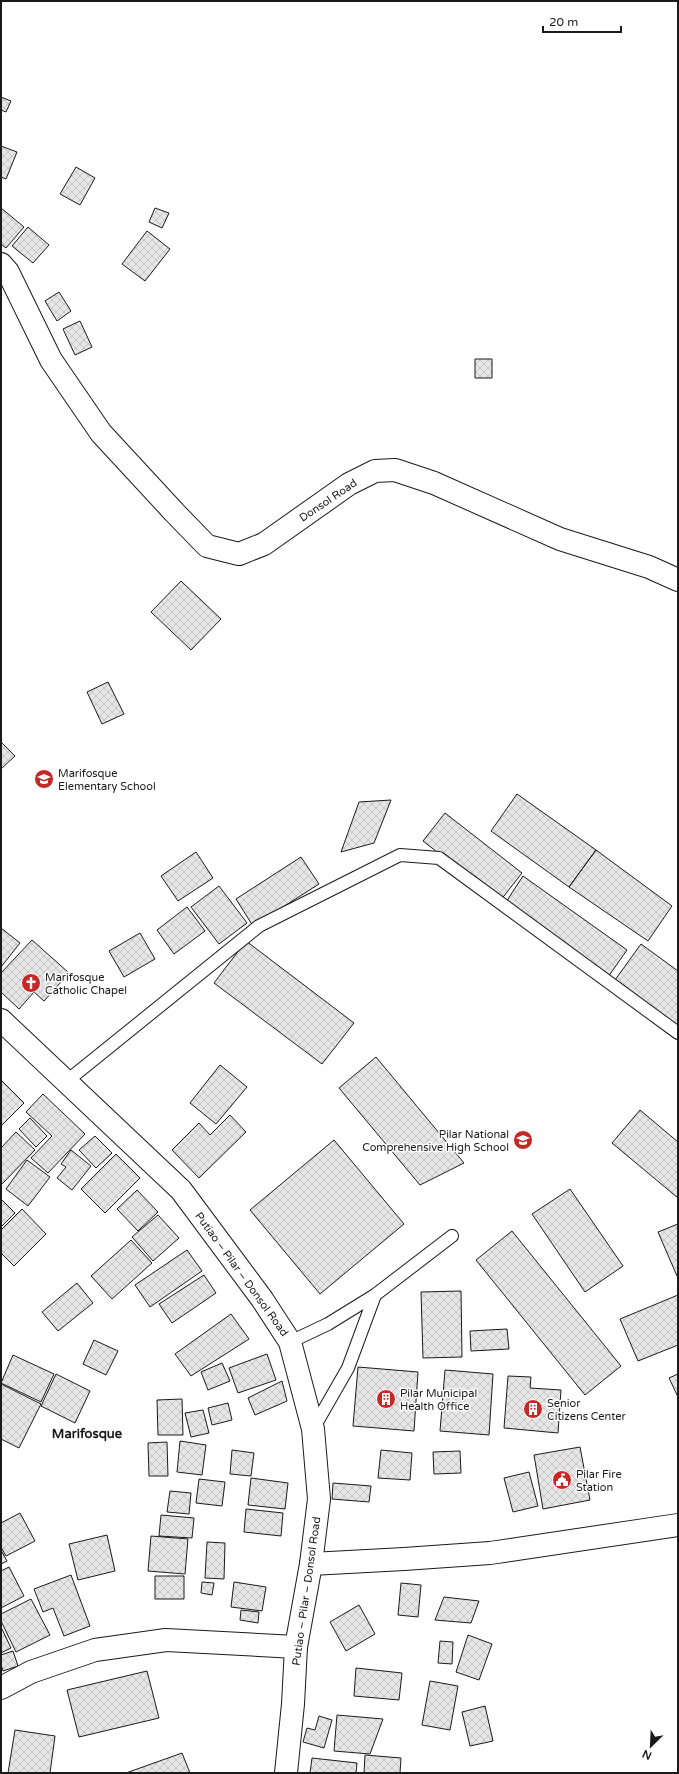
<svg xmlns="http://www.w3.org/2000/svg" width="679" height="1774" font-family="'Varela Round',sans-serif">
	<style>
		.building { fill: url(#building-cross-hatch); stroke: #1a1a1a }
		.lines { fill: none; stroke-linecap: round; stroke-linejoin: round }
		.lane-casing { stroke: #1a1a1a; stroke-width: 14 }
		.street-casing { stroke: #1a1a1a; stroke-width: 24 }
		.secondary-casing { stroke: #1a1a1a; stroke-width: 24 }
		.primary-casing { stroke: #1a1a1a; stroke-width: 24 }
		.lane { stroke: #fff; stroke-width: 12 }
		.street { stroke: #fff; stroke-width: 22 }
		.secondary { stroke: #fff; stroke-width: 22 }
		.primary { stroke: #fff; stroke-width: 22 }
		.labels { text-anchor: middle; stroke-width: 3; stroke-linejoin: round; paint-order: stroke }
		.street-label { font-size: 11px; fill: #1a1a1a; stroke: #fff }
		.poi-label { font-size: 11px; fill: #1a1a1a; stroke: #fff; text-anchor: start }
		.quarter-label { font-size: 13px; font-weight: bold; fill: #1a1a1a; stroke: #fff }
	</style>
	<defs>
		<pattern id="building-cross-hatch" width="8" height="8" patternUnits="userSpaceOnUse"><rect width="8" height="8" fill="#e6e6e6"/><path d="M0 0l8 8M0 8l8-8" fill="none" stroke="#c5c5c5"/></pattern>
	</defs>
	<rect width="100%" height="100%" fill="#fff"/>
	<!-- building -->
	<path class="building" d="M1 97 11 101 6 112 1 110Z
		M1 146 17 152 6 179 1 177Z
		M76 167 95 178 80 205 60 194Z
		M1 208 24 227 6 248 1 244Z
		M155 208 169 213 162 228 149 222Z
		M28 227 49 245 33 263 12 246Z
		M147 231 170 249 145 281 122 264Z
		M59 292 71 311 57 321 45 301Z
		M80 321 92 347 75 355 63 329Z
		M475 359H492V378H475Z
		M181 581 221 619 191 650 151 612Z
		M108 682 124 714 102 724 87 692Z
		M1 742 15 756 1 769Z
		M517 794 596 850 569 887 491 831Z
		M391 800 374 843 341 852 359 802Z
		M445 813 522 873 500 901 423 841Z
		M596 850 672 906 648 941 569 887Z
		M196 852 213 878 178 901 161 876Z
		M301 857 319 884 253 926 236 899Z
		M523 876 627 950 608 977 506 902Z
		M219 886 247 923 219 944 191 907Z
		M187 907 205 931 174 954 157 930Z
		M1 928 20 943 1 967Z
		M140 933 155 959 124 977 109 951Z
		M32 940 69 973 44 1001 34 992 19 1009 1 992V973Z
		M246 941 354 1023 322 1064 214 983Z
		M641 944 678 971V1026L615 980Z
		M376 1057 464 1163 420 1185 339 1088Z
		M220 1065 247 1087 216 1124 190 1103Z
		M1 1080 24 1103 1 1126Z
		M43 1094 85 1134 48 1173 31 1158 52 1136 26 1112Z
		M640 1110 678 1142V1198L612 1143Z
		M230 1115 246 1132 199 1178 172 1150 199 1123 210 1135Z
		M30 1118 47 1136 36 1147 19 1129Z
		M16 1132 35 1150 2 1184 1 1182V1148Z
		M95 1136 112 1153 96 1168 79 1150Z
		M334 1140 404 1224 320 1294 250 1210Z
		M71 1150 91 1166 72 1190 57 1178 66 1167 61 1164Z
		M116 1154 140 1178 105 1213 81 1189Z
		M27 1160 50 1177 28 1206 6 1189Z
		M570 1189 623 1266 585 1292 532 1214Z
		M137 1190 158 1212 138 1231 117 1209Z
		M1 1199 15 1213 1 1227Z
		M22 1209 46 1234 14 1266 1 1253V1230Z
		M158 1215 179 1238 153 1261 132 1237Z
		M678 1224V1276H677L658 1232Z
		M512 1231 621 1366 585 1395 476 1260Z
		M131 1240 152 1263 112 1299 91 1276Z
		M187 1250 202 1271 150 1307 135 1285Z
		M204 1275 216 1293 172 1323 159 1304Z
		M77 1283 93 1303 58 1331 42 1312Z
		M461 1291 462 1357 423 1358 421 1292Z
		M678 1295V1345L638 1361 620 1319Z
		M231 1314 249 1339 191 1376 175 1354Z
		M507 1329 509 1349 471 1351 470 1331Z
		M94 1340 118 1351 106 1375 83 1364Z
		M267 1354 276 1380 238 1393 229 1368Z
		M13 1355 54 1374 41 1402 1 1383Z
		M222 1363 230 1381 208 1390 201 1372Z
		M358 1367 418 1372 414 1431 353 1426Z
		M445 1370 493 1374 489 1435 440 1431Z
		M56 1374 90 1391 75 1423 41 1406Z
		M678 1374V1397L669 1378Z
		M508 1376 531 1377 530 1388 561 1390 558 1433 504 1428Z
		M282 1381 287 1401 255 1415 248 1398Z
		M1 1384 41 1404 19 1448 1 1439Z
		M182 1399 183 1435H158L157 1400Z
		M228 1403 232 1420 212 1425 208 1408Z
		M203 1410 209 1433 191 1437 185 1413Z
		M180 1441 206 1445 202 1475 177 1472Z
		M167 1442 168 1476H149L148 1443Z
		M580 1447 590 1500 543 1509 534 1455Z
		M232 1450 254 1453 251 1476 230 1474Z
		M381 1450 412 1453 410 1480 378 1478Z
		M460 1451 461 1473 434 1474 433 1452Z
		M529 1472 538 1506 513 1512 504 1478Z
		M251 1478 288 1483 285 1509 248 1505Z
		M199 1479 225 1482 222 1506 196 1503Z
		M333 1483 371 1486 369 1502 332 1499Z
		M170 1491 191 1493 189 1514 167 1512Z
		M246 1509 283 1513 281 1536 244 1532Z
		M20 1513 35 1541 6 1556 1 1547V1523Z
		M161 1515 194 1518 192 1538 159 1536Z
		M107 1535 115 1571 78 1580 69 1544Z
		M151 1536 188 1539 185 1574 148 1571Z
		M207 1542 225 1543 224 1579 205 1578Z
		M1 1550 7 1561 1 1564Z
		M9 1567 24 1596 1 1608V1571Z
		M71 1575 90 1626 64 1636 53 1608 43 1612 34 1589Z
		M155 1576H184V1599H155Z
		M202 1582 214 1583 212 1595 201 1593Z
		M234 1582 266 1587 262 1611 231 1607Z
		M401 1583 421 1585 418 1617 398 1615Z
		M444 1597 479 1601 471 1623 435 1620Z
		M31 1599 50 1635 16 1652 1 1621V1614Z
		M359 1605 375 1634 346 1651 330 1622Z
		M241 1610 259 1612 258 1623 240 1620Z
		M1 1627 11 1648 1 1653Z
		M468 1635 492 1644 479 1680 456 1672Z
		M440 1641 453 1642 452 1664 438 1663Z
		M13 1651 18 1666 3 1671 1 1665V1655Z
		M356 1668 402 1673 399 1700 354 1696Z
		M147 1671 159 1718 79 1737 67 1690Z
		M430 1681 458 1686 450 1730 422 1725Z
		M485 1706 493 1741 470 1746 462 1712Z
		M337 1715 383 1719 370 1754 334 1751Z
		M319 1716 332 1720 324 1748 303 1742 307 1728 315 1730Z
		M15 1730 55 1736 50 1773H8Z
		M182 1753 190 1773H126Z
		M365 1755 401 1758 400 1773H364Z
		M312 1758 357 1763 356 1773H310Z"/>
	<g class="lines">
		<!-- lane casing -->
		<g class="lane-casing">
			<path id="lane" d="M67 1081 259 926 400 855 439 858 678 1033
				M290 1342 328 1324 375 1295 452 1236
				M313 1429 348 1368 375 1295"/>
		</g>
		<!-- street casing -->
		<g class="street-casing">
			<path id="street" d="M1 1688 31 1672 95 1650 166 1640 296 1647"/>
		</g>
		<!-- secondary casing -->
		<g class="secondary-casing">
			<path id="secondary" d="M1 264 8 272 51 360 101 433 174 512 207 546 239 554 264 544 349 484 375 471 395 470 434 483 560 539 649 567 678 580
				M311 1564 404 1559 490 1553 678 1525"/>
		</g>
		<!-- primary casing -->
		<g class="primary-casing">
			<path id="primary" d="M1 1020 181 1190 262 1299 290 1342 313 1429 319 1499 311 1564 296 1647 293 1704 286 1773"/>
		</g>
		<!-- lane -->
		<use href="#lane" class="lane"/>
		<!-- street -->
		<use href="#street" class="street"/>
		<!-- secondary -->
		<use href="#secondary" class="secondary"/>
		<!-- primary -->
		<use href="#primary" class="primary"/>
	</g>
	<!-- icons -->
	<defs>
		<g id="school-disc" transform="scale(1)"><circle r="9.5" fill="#c62828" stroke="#fff"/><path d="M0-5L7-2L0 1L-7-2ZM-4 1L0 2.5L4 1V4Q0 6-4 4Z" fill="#fff"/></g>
		<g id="church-disc" transform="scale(1)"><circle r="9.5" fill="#c62828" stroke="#fff"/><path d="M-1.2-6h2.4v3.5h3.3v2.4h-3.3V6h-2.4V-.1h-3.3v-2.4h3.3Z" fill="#fff"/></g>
		<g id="building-disc" transform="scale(1)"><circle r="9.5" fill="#c62828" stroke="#fff"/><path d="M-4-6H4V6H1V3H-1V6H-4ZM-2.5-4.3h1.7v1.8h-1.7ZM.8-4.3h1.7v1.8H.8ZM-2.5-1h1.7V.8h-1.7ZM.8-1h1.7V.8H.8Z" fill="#fff"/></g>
		<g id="civic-disc" transform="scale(1)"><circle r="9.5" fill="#c62828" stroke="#fff"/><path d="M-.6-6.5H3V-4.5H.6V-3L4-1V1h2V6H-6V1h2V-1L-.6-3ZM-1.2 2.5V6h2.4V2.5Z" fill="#fff"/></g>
	</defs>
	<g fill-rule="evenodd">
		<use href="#school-disc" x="44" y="779"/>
		<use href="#church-disc" x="31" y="983"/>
		<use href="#school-disc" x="523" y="1140"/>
		<use href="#building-disc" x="386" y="1399"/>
		<use href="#building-disc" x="533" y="1409"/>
		<use href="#civic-disc" x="562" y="1480"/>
	</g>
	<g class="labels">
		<!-- street labels -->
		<g class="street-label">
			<text transform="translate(328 500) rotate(-34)" y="4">Donsol Road</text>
			<text transform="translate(242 1274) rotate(54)" y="4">Putiao – Pilar – Donsol Road</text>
			<text transform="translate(306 1591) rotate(-82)" y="4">Putiao – Pilar – Donsol Road</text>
		</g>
		<!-- poi labels -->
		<g class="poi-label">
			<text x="58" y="777">Marifosque<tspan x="58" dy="13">Elementary School</tspan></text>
			<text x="45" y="981">Marifosque<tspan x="45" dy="13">Catholic Chapel</tspan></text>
			<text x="509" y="1138" text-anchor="end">Pilar National<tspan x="509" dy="13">Comprehensive High School</tspan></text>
			<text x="400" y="1397">Pilar Municipal<tspan x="400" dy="13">Health Office</tspan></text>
			<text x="547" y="1407">Senior<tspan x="547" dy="13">Citizens Center</tspan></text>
			<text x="576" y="1478">Pilar Fire<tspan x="576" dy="13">Station</tspan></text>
		</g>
		<!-- quarter labels -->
		<g class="quarter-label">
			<text x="87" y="1438">Marifosque</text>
		</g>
	</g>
	<!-- border -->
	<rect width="679" height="1774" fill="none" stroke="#1a1a1a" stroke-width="4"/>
	<!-- north arrow -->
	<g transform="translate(651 1746) rotate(204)" stroke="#ffffff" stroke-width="3" paint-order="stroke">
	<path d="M0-3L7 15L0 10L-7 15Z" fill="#1a1a1a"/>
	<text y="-6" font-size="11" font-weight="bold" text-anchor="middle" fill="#1a1a1a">N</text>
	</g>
	<!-- scale -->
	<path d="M543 26v6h78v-6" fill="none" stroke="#1a1a1a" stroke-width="2"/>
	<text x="549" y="26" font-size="12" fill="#1a1a1a" stroke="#ffffff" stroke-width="3" paint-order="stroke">20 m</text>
</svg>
